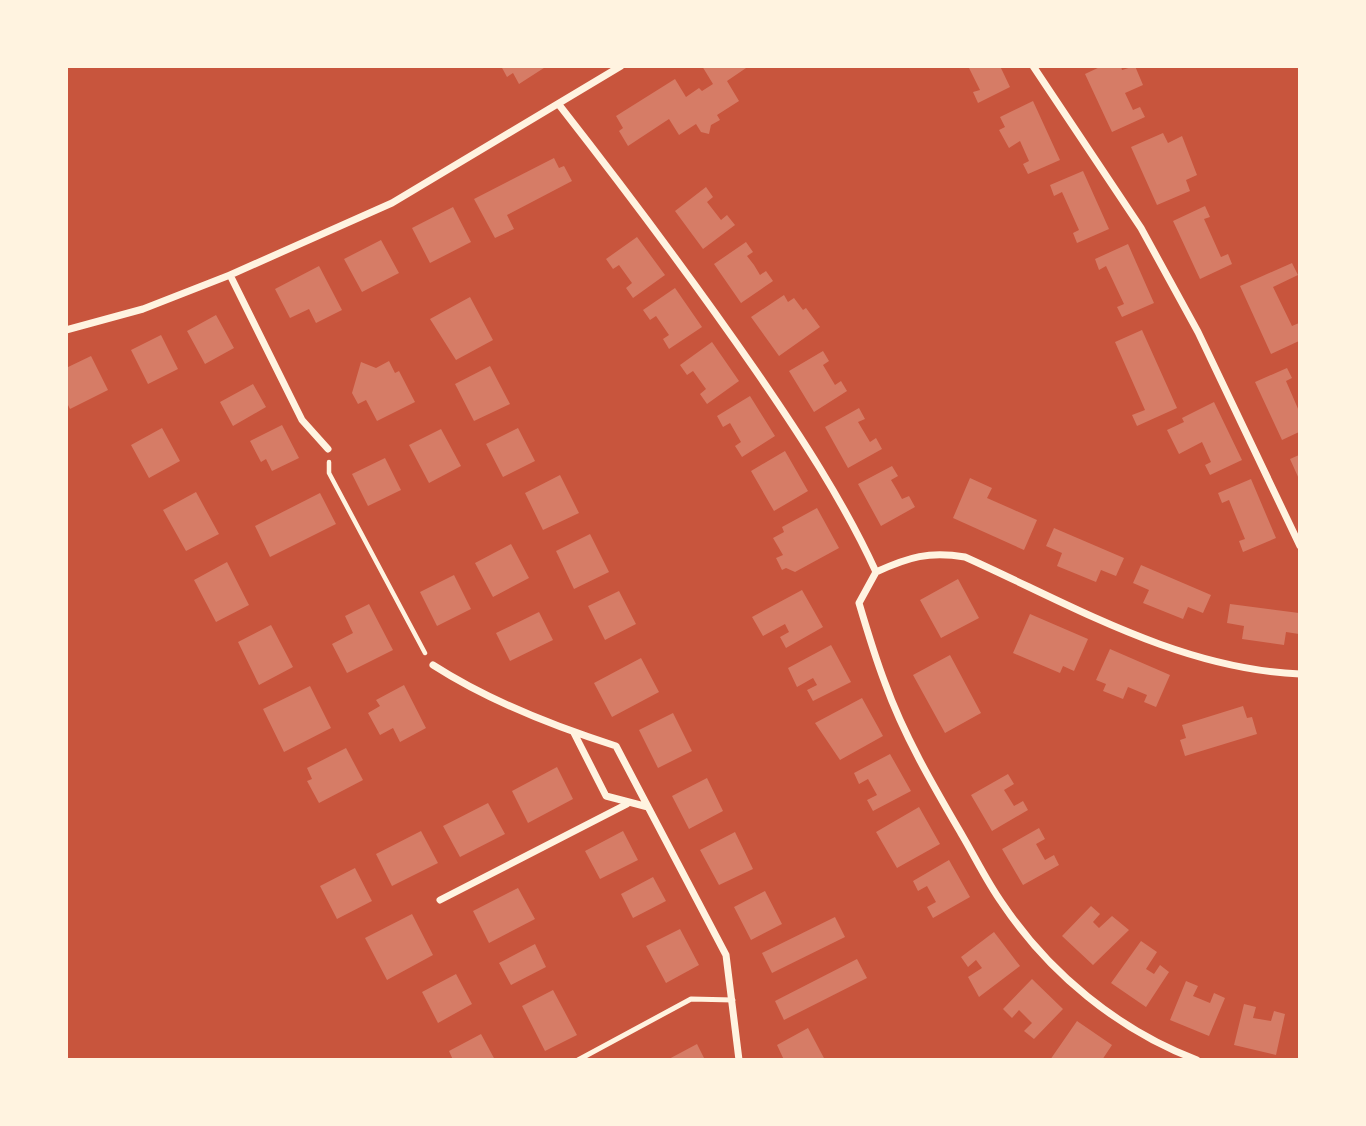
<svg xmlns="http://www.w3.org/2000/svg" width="1366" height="1126" font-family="Georgia,serif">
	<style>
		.building { fill: #d67c66 }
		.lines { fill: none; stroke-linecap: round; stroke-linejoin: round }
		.path { stroke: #fff3e0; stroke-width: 4.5 }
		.service { stroke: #fff3e0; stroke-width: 5 }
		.minor { stroke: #fff3e0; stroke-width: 7 }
	</style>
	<rect width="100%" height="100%" fill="#c8553d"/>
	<!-- building -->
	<path class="building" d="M501 66H547L519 84 513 73 507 77Z
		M702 66H749L727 81 739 101 717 115 720 120 711 125 709 134 701 132 696 124 679 135 669 119 628 146 619 131 623 128 616 116 675 79 686 97 699 88 702 91 713 84Z
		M968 66H1000L1010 87 978 103 973 92 980 90Z
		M1102 66H1121L1122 70 1135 66 1143 85 1125 93 1133 110 1140 107 1145 117 1112 132 1085 74Z
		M1033 101 1060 160 1028 174 1023 164 1029 161 1020 141 1009 148 999 130 1005 127 1000 117Z
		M1163 133 1168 143 1182 136 1197 175 1186 180 1190 191 1157 205 1131 147Z
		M554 158 559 168 564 166 572 181 507 215 514 229 495 238 474 199Z
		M1083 171 1109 229 1077 243 1073 233 1079 230 1062 192 1054 196 1050 185Z
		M706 187 713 197 707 202 721 220 727 215 735 225 703 249 675 211Z
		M1205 206 1210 217 1204 219 1221 257 1228 254 1232 264 1200 279 1173 221Z
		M453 207 471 242 430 263 412 228Z
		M637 237 665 275 633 298 626 288 632 283 619 265 613 269 606 259Z
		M381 240 399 273 362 292 344 259Z
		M746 242 753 252 747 256 754 265 760 275 766 271 773 281 741 303 714 264Z
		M1128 244 1154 303 1122 317 1117 307 1124 304 1106 266 1099 270 1095 259Z
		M1292 263 1298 275 1273 287 1292 326 1299 323V341L1271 354 1240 286Z
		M319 266 342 310 316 323 309 309 290 318 275 289Z
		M675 288 702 327 669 349 663 339 669 335 656 316 650 320 643 310Z
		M784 295 788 302 794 298 803 310 806 308 820 327 779 356 751 317Z
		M470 297 493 340 456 360 430 319Z
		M216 315 234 348 205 364 187 331Z
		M1142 330 1177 408 1137 426 1132 415 1145 410 1115 342Z
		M161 335 178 369 148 384 131 350Z
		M712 342 739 381 707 404 700 394 706 389 693 371 687 375 680 365Z
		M823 351 829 361 823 365 835 385 841 381 847 391 814 412 789 371Z
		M91 356 108 390 70 409 66 401V368Z
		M389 361 395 373 399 371 415 402 377 421 366 400 358 404 352 393 361 362 376 368Z
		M490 366 510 404 474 421 455 384Z
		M1287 368 1292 378 1286 381 1299 411V432L1282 440 1255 382Z
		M253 384 266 407 233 426 220 402Z
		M750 396 775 436 742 457 735 446 741 442 730 423 723 427 717 416Z
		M1214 402 1242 460 1210 475 1205 465 1211 462 1202 442 1179 454 1167 430 1184 422 1182 418Z
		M859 408 865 419 858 422 870 442 876 438 882 449 848 468 825 427Z
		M282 425 299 458 272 471 266 459 261 462 250 441Z
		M162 428 180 461 149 478 131 445Z
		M518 428 535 461 503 477 486 444Z
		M441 429 461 466 429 483 409 445Z
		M785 451 808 491 774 511 751 471Z
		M1299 455V479L1290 459Z
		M385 458 401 490 368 506 352 474Z
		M892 466 898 476 891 480 897 490 902 499 909 496 915 507 881 526 858 484Z
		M560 475 579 513 543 530 525 493Z
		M970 478 992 488 987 498 1037 520 1024 550 953 518Z
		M1251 479 1276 538 1243 552 1239 541 1245 539 1229 500 1222 503 1218 493Z
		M196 492 219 534 186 551 163 510Z
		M320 493 336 524 270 557 255 526Z
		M817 508 839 548 795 572 786 568 782 570 776 558 783 555 773 538 784 532 782 527Z
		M1054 528 1124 558 1116 576 1101 570 1096 582 1057 566 1062 553 1046 546Z
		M590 534 609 572 574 589 556 551Z
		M511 544 529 578 493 597 475 563Z
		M227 562 249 605 216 622 194 580Z
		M1141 565 1211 595 1203 613 1188 607 1183 619 1143 603 1149 590 1133 583Z
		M454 575 471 609 437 626 420 592Z
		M958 579 979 618 941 638 920 600Z
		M802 590 823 627 786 648 780 637 789 632 785 624 763 636 752 617Z
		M619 591 636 624 605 640 588 606Z
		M369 604 393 650 347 673 332 644 353 633 345 616Z
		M1230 604 1299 613V634L1286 632 1284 645 1242 639 1244 626 1227 623Z
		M539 612 553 640 510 661 496 633Z
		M1030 614 1088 639 1074 671 1063 666 1060 673 1013 653Z
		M271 625 293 667 259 685 238 642Z
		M831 645 851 682 813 701 807 690 817 685 813 678 797 687 788 668Z
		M1110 649 1170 675 1156 707 1144 702 1147 695 1128 687 1123 699 1103 691 1106 684 1096 680Z
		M950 655 981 713 945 733 913 675Z
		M641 658 659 692 612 717 594 683Z
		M404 685 426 728 400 742 393 728 380 735 368 713 380 706 376 700Z
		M310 686 331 728 284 752 263 709Z
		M862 698 883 736 840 760 815 723Z
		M1243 706 1247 718 1252 717 1257 734 1185 756 1180 740 1186 738 1182 725Z
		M673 713 692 751 658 768 639 730Z
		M346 748 363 780 319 803 307 781 312 779 307 768Z
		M890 754 911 791 873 811 867 800 877 795 868 779 859 784 854 773Z
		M557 767 573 799 528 823 512 791Z
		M1008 774 1014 784 1004 790 1014 806 1023 801 1028 810 992 831 971 795Z
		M707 778 723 811 689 829 672 796Z
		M488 803 505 834 460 857 443 826Z
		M919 807 940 844 897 868 876 832Z
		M1039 828 1045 839 1036 844 1045 860 1054 855 1059 865 1023 885 1002 849Z
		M421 831 438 863 392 886 376 854Z
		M623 831 638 860 600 879 585 851Z
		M735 832 753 869 719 885 700 850Z
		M949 860 970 897 933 918 927 907 936 902 927 886 918 891 913 881Z
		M355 868 372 901 337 919 320 886Z
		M653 877 666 901 633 918 621 894Z
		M518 888 535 919 489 943 473 911Z
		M765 891 782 924 751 940 734 907Z
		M1091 906 1100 914 1093 922 1099 928 1112 916 1129 930 1093 965 1062 936Z
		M412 914 433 955 387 980 365 938Z
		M835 917 845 937 772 973 762 953Z
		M680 929 699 965 666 983 646 946Z
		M994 932 1020 966 979 997 968 977 982 968 976 960 968 967 961 957Z
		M1141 941 1157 952 1146 969 1154 974 1160 965 1169 972 1146 1007 1111 983Z
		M535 944 546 967 511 985 499 963Z
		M857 959 867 978 784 1020 775 1001Z
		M456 974 472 1004 438 1023 422 992Z
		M1032 979 1063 1009 1034 1039 1024 1031 1032 1023 1019 1010 1012 1018 1003 1009Z
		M1186 981 1198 986 1193 996 1210 1003 1214 993 1225 998 1209 1036 1170 1020Z
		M553 990 577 1035 545 1051 522 1006Z
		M1244 1004 1256 1007 1253 1018 1271 1021 1274 1011 1285 1014 1276 1055 1234 1045Z
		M1077 1021 1112 1045 1102 1060H1050Z
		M808 1028 825 1060H784L777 1045Z
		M481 1034 495 1060H453L449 1051Z
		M697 1044 705 1060H667Z"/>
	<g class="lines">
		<!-- path -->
		<path class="path" d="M329 462V473L425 653"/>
		<!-- service -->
		<path class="service" d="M578 1060 691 999 733 1000"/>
		<!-- minor -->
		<path class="minor" d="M1033 66 1141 228 1198 332 1300 546
			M560 106C628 193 693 280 756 371 800 435 844 502 876 572L859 603C867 630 875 657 885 683 904 736 934 787 962 835 975 857 987 882 1002 903 1049 973 1118 1030 1197 1060
			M230 275 302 420 328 449
			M66 330 143 309 230 275 392 203 621 66
			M876 572C909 557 929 551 965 557 1072 605 1179 669 1300 674
			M433 665C489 701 553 726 616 746L726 955 739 1060
			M574 733 606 796 648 807
			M440 900 627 804"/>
	</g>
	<!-- border -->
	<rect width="1366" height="1126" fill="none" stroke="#fff3e0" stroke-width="136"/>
</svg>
